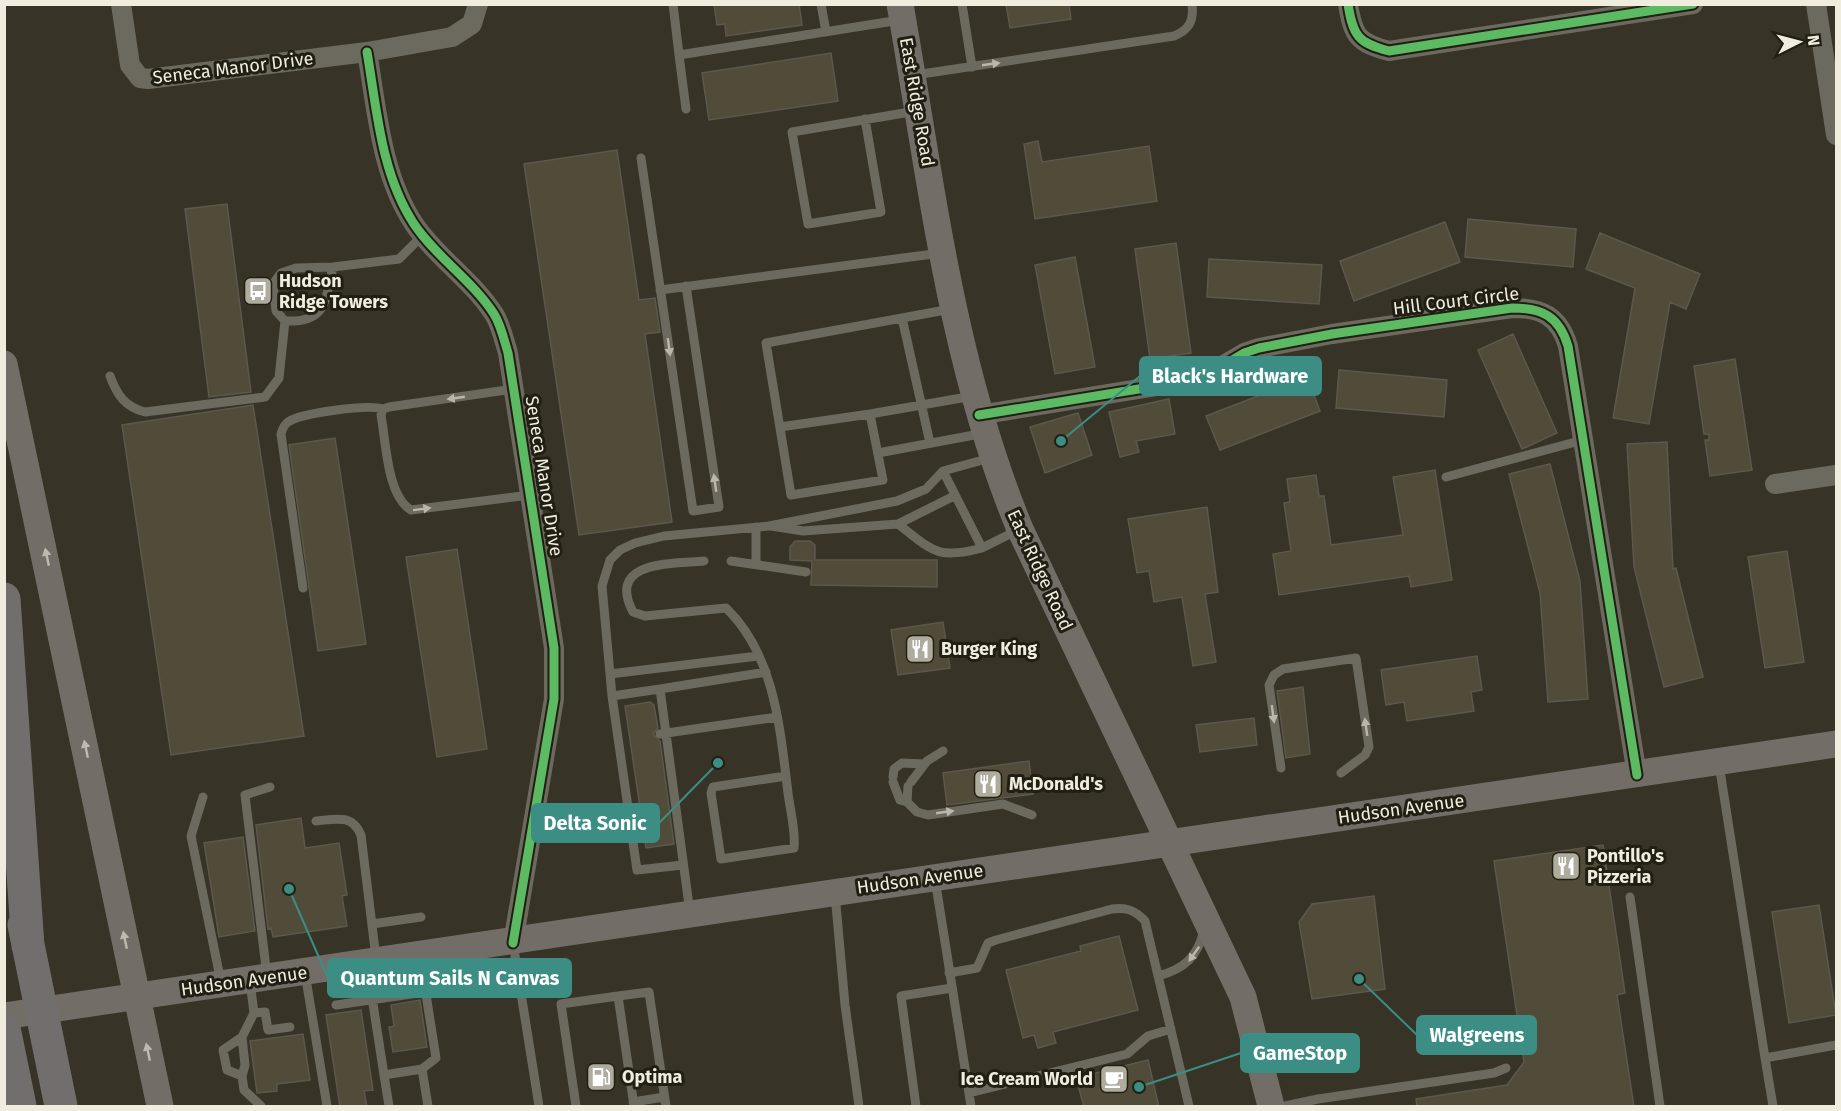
<svg xmlns="http://www.w3.org/2000/svg" width="1841" height="1111" font-family="'Fira Sans',sans-serif">
	<style>
		.building { fill: #504c39; stroke: #5b584d; stroke-width: 1.5 }
		.lines { fill: none; stroke-linecap: round; stroke-linejoin: round }
		.lane { stroke: #6c695e; stroke-width: 9 }
		.street { stroke: #6c695e; stroke-width: 20 }
		.secondary { stroke: #726e67; stroke-width: 27 }
		.highway { stroke: #726e6d; stroke-width: 33 }
		.cycleway-casing { stroke: #211f14; stroke-width: 13 }
		.cycleway { stroke: #5cba63; stroke-width: 9 }
		.oneway { fill: #bbb8ab }
		.oneway2 { fill: #bebaae }
		.labels { text-anchor: middle; stroke-width: 6; stroke-linejoin: round; paint-order: stroke }
		.street-label { font-size: 18px; fill: #f0edde; stroke: #211f14 }
		.poi-label { font-size: 18px; font-weight: bold; fill: #f0edde; stroke: #211f14; text-anchor: start }
		.leader { fill: none; stroke: #3c8e84; stroke-width: 2 }
		.callout-dot { fill: #3c8e84; stroke: #211f14; stroke-width: 2 }
		.callout { fill: #3c8e84; stroke: #3c8e84; stroke-width: 2 }
		.callout-label { font-size: 20px; text-anchor: middle; font-weight: bold; fill: #fff }
	</style>
	<rect width="100%" height="100%" fill="#373326"/>
	<!-- building -->
	<path class="building" d="M714 4H799L802 25 726 36 725 24 717 25Z
		M1006 4H1069L1071 19 1010 28Z
		M831 53 838 101 709 120 702 73Z
		M1038 141 1042 162 1149 146 1157 201 1035 219 1024 144Z
		M617 150 639 300 655 298 660 332 645 334 672 522 579 535 524 164Z
		M227 204 251 392 209 397 185 209Z
		M1468 219 1576 229 1573 267 1465 257Z
		M1445 222 1460 262 1354 301 1340 261Z
		M1600 233 1700 274 1686 309 1670 302 1649 424 1613 418 1635 288 1586 269Z
		M1176 243 1191 353 1150 359 1135 249Z
		M1075 257 1095 367 1055 374 1035 265Z
		M1209 259 1322 265 1319 304 1207 297Z
		M1513 334 1557 433 1522 449 1478 350Z
		M1735 359 1752 470 1710 476 1705 440H1709V434H1704L1694 366Z
		M1339 370 1447 380 1444 417 1336 408Z
		M1307 377 1320 411 1220 450 1206 416Z
		M1169 399 1175 434 1136 441 1139 452 1120 457 1109 412Z
		M253 405 304 736 171 755 122 425Z
		M1078 413 1092 455 1045 473 1030 427Z
		M335 438 366 644 318 651 289 445Z
		M1667 442 1673 569 1676 568 1703 677 1664 687 1634 567 1627 444Z
		M1550 464 1580 581 1588 699 1548 702 1540 593 1509 474Z
		M1435 470 1452 580 1411 587 1409 576 1279 595 1273 554 1291 551 1284 503 1290 502 1287 479 1316 475 1319 496H1324L1331 545 1403 535 1393 477Z
		M1207 507 1218 592 1205 594 1216 662 1193 666 1182 597 1154 602 1149 571 1137 573 1128 519Z
		M795 541H810L815 545V560H937V587L811 585 812 561 790 560V547Z
		M457 549 487 749 437 757 406 557Z
		M1787 551 1804 662 1765 668 1748 557Z
		M943 622 950 668 898 675 891 630Z
		M1477 656 1482 690 1471 692 1474 711 1407 721 1404 702 1386 705 1381 670Z
		M1303 687 1310 754 1286 758 1277 691Z
		M650 702 654 705 658 728 653 734 660 741 674 844 646 848 625 706Z
		M1254 718 1257 745 1200 752 1196 725Z
		M1029 761 1033 794 947 805 943 773Z
		M301 818 305 848 339 843 347 895 342 896 347 926 273 937 271 928 268 929 256 825Z
		M243 837 255 931 219 937 204 843Z
		M1603 845 1625 993 1617 995 1634 1107H1417L1416 1099 1507 1085 1524 1062 1494 861Z
		M1374 896 1385 989 1312 999 1299 922 1312 904Z
		M1819 905 1836 1015 1789 1023 1772 912Z
		M1119 936 1138 1010 1053 1032 1056 1043 1038 1048 1034 1035 1023 1038 1006 970 1081 951 1080 946Z
		M420 1000 427 1047 393 1052 389 1027 394 1026 391 1005Z
		M361 1010 373 1090 364 1091 367 1107H340L326 1015Z
		M303 1034 310 1080 277 1084V1091L257 1093 250 1041Z
		M1148 1060 1159 1107H1084L1076 1078Z"/>
	<g class="lines">
		<!-- lane -->
		<path class="lane" d="M673 4 679 55 900 20
			M821 4 826 32
			M962 4 972 67
			M679 55 686 109
			M915 75 1174 36C1189 30 1194 21 1192 4
			M865 119 881 212 808 224 792 132 916 111
			M641 158 693 511 719 507 686 286
			M333 267C325 301 327 323 285 321L276 311 273 284 281 273 296 268 333 267 399 259 423 235
			M660 290 941 253
			M951 309 766 343 791 495 883 480 870 414 973 396
			M902 318 930 443
			M110 376C117 395 125 407 145 412L265 397 279 378 285 321
			M514 389 389 407 383 409 381 415C386 442 387 496 411 510L530 495
			M780 427 870 414
			M878 453 985 433
			M943 471 982 548 1018 530
			M1446 477 1583 440
			M898 524C933 551 937 560 982 548
			M771 526 803 531 898 524 954 496
			M756 527V564
			M704 561C672 564 606 560 633 612L645 616 726 608C775 655 780 729 788 793 790 810 796 831 794 848L721 859 711 793 713 787 786 776
			M731 561 806 572
			M303 588 281 434C282 430 284 425 288 422 301 413 368 404 383 409
			M610 674 758 656
			M660 689 766 672
			M612 696 660 689 690 913
			M660 734 777 717
			M1719 764 1765 1058 1836 1045
			M1281 768 1269 685 1274 675 1283 669 1356 658 1369 747 1365 755 1341 773
			M893 777 894 769 902 763 924 764
			M893 782 900 800 907 802
			M911 782 927 761 943 751
			M908 786 907 802 917 812 928 815 1003 804 1032 815
			M203 797 191 836 221 982
			M316 821C337 819 352 814 361 835L376 958
			M683 865 637 870 612 696 602 586 610 560 620 550 635 543 664 536 769 526 897 501 926 489 943 471 990 458
			M935 879 971 1106
			M835 894 845 1005 859 1106
			M1630 897 1660 1106
			M372 924 421 917
			M513 943 539 1106
			M367 965 384 1075 422 1069 436 1058 420 956
			M305 973 327 1106
			M949 973 977 968 988 943 996 940 1112 909C1126 907 1135 910 1145 921L1189 1106
			M267 976 245 795 270 787
			M1158 976C1185 969 1198 956 1204 930
			M250 982 254 1013 242 1037 245 1065 242 1076 244 1090 261 1106
			M336 1005 425 992
			M254 1013 265 1012 268 1030 290 1027
			M242 1037 223 1050 227 1070 242 1076
			M1765 1058 1773 1106
			M422 1069 428 1106
			M384 1075 389 1106
			M969 1093 1127 1054 1148 1036 1171 1029
			M633 1102 664 1097
			M576 1106 561 1004 618 996
			M634 1106 618 996 649 992 666 1106
			M916 1106 901 996 952 988
			M1285 1106 1318 1099 1494 1073 1506 1068"/>
		<!-- street -->
		<path class="street" d="M121 4 130 65 140 78 148 79 367 52 452 37 472 24 478 4
			M1348 4C1353 36 1358 43 1389 51L1693 4
			M1816 4 1836 135
			M367 52C377 110 381 174 414 224 436 257 472 280 494 314 501 325 504 340 508 353L554 648V699L513 943
			M979 415 1200 379 1244 353 1259 348 1332 334 1512 308C1542 308 1559 316 1568 346L1637 775
			M1775 484 1836 475"/>
		<!-- secondary -->
		<path class="secondary" d="M900 4C931 180 951 363 1020 529L1243 997 1271 1106
			M4 364 160 1106
			M4 1016 1836 744"/>
		<!-- highway -->
		<path class="highway" d="M4 599 28 946
			M24 925 61 1106
			M4 1028 20 1106"/>
		<!-- cycleway casing -->
		<g class="cycleway-casing">
			<path id="cycleway" d="M1348 4C1353 36 1358 43 1389 51L1693 4
				M367 52C377 110 381 174 414 224 436 257 472 280 494 314 501 325 504 340 508 353L554 648V699L513 943
				M979 415 1200 379 1244 353 1259 348 1332 334 1512 308C1542 308 1559 316 1568 346L1637 775"/>
		</g>
		<!-- cycleway -->
		<use href="#cycleway" class="cycleway"/>
	</g>
	<!-- one-way arrows -->
	<defs><path id="oneway-solid" d="M-6-.8H1V-3.2L6.5 0L1 3.2V.8H-6Z" transform="scale(1.5)"/></defs>
	<g class="oneway">
		<use href="#oneway-solid" transform="translate(991 64) rotate(-8)"/>
		<use href="#oneway-solid" transform="translate(669 347) rotate(82)"/>
		<use href="#oneway-solid" transform="translate(456 398) rotate(172)"/>
		<use href="#oneway-solid" transform="translate(715 483) rotate(-98)"/>
		<use href="#oneway-solid" transform="translate(422 509) rotate(-7)"/>
		<use href="#oneway-solid" transform="translate(1273 714) rotate(82)"/>
		<use href="#oneway-solid" transform="translate(1366 727) rotate(-98)"/>
		<use href="#oneway-solid" transform="translate(945 812) rotate(-8)"/>
		<use href="#oneway-solid" transform="translate(1194 954) rotate(125)"/>
	</g>
	<g class="oneway2">
		<use href="#oneway-solid" transform="translate(47 557) rotate(-102)"/>
		<use href="#oneway-solid" transform="translate(86 749) rotate(-102)"/>
		<use href="#oneway-solid" transform="translate(125 940) rotate(-102)"/>
		<use href="#oneway-solid" transform="translate(148 1052) rotate(-102)"/>
	</g>
	<!-- icons -->
	<defs>
		<g id="bus-square" transform="scale(1.5)"><rect x="-9" y="-9" width="18" height="18" rx="4" fill="#afac9e" stroke="#211f14"/><path d="M-5-6H5V4H4V6H2V4H-2V6H-4V4H-5ZM-3.5-4V0h7V-4ZM-3.5 1.2v1.5H-2V1.2ZM2 1.2v1.5H3.5V1.2Z" fill="#fff"/></g>
		<g id="restaurant-square" transform="scale(1.5)"><rect x="-9" y="-9" width="18" height="18" rx="4" fill="#afac9e" stroke="#211f14"/><path d="M-5-6h1v4h1v-4h1v4h1v-4h1v5L-1.5 .5V6h-2V.5L-5-1ZM5-6V6H3V1.5H1.5Q1.5-4 5-6Z" fill="#fff"/></g>
		<g id="fuel-square" transform="scale(1.5)"><rect x="-9" y="-9" width="18" height="18" rx="4" fill="#afac9e" stroke="#211f14"/><path d="M-5.5-6h7V0h2V4h1.3V-2.5L3-4.5l.8-.8L6-3V5H2.5V1h-1V6h-7ZM-4.2-4.7v3.2H.2V-4.7Z" fill="#fff"/></g>
		<g id="cafe-square" transform="scale(1.5)"><rect x="-9" y="-9" width="18" height="18" rx="4" fill="#afac9e" stroke="#211f14"/><path d="M-5.5-4.5H6V0H3Q3 3.5 0 3.5H-2.5Q-5.5 3.5-5.5 0ZM3-3.2v2h1.7v-2ZM-6 4.5H4V6H-6Z" fill="#fff"/></g>
	</defs>
	<g fill-rule="evenodd">
		<use href="#bus-square" x="258" y="291"/>
		<use href="#restaurant-square" x="920" y="649"/>
		<use href="#restaurant-square" x="988" y="784"/>
		<use href="#restaurant-square" x="1566" y="866"/>
		<use href="#fuel-square" x="601" y="1077"/>
		<use href="#cafe-square" x="1114" y="1079"/>
	</g>
	<g class="labels">
		<!-- street labels -->
		<g class="street-label">
			<text transform="translate(233 68) rotate(-7)" y="6">Seneca Manor Drive</text>
			<text transform="translate(917 102) rotate(80)" y="6">East Ridge Road</text>
			<text transform="translate(1456 301) rotate(-7)" y="6">Hill Court Circle</text>
			<text transform="translate(544 476) rotate(81)" y="6">Seneca Manor Drive</text>
			<text transform="translate(1040 570) rotate(65)" y="6">East Ridge Road</text>
			<text transform="translate(1401 809) rotate(-8)" y="6">Hudson Avenue</text>
			<text transform="translate(920 879) rotate(-8)" y="6">Hudson Avenue</text>
			<text transform="translate(244 981) rotate(-8)" y="6">Hudson Avenue</text>
		</g>
		<!-- poi labels -->
		<g class="poi-label">
			<text x="279" y="287">Hudson<tspan x="279" dy="21">Ridge Towers</tspan></text>
			<text x="941" y="655">Burger King</text>
			<text x="1009" y="790">McDonald's</text>
			<text x="1587" y="862">Pontillo's<tspan x="1587" dy="21">Pizzeria</tspan></text>
			<text x="622" y="1083">Optima</text>
			<text x="1093" y="1085" text-anchor="end">Ice Cream World</text>
		</g>
	</g>
	<!-- callouts -->
	<path class="leader" d="M1061 441L1140 376M718 763L659 823M289 889L328 978M1359 979L1417 1035M1139 1087L1241 1053"/>
	<g class="callout-dot">
		<circle cx="1061" cy="441" r="6"/>
		<circle cx="718" cy="763" r="6"/>
		<circle cx="289" cy="889" r="6"/>
		<circle cx="1359" cy="979" r="6"/>
		<circle cx="1139" cy="1087" r="6"/>
	</g>
	<g class="callout">
		<rect x="1140" y="357" width="181" height="38" rx="6"/>
		<rect x="532" y="804" width="127" height="38" rx="6"/>
		<rect x="328" y="959" width="243" height="38" rx="6"/>
		<rect x="1417" y="1016" width="119" height="38" rx="6"/>
		<rect x="1241" y="1034" width="118" height="38" rx="6"/>
	</g>
	<g class="callout-label">
		<text x="1230" y="383">Black's Hardware</text>
		<text x="595" y="830">Delta Sonic</text>
		<text x="450" y="985">Quantum Sails N Canvas</text>
		<text x="1477" y="1042">Walgreens</text>
		<text x="1300" y="1060">GameStop</text>
	</g>
	<!-- border -->
	<rect width="1841" height="1111" fill="none" stroke="#f0edde" stroke-width="12"/>
	<!-- north arrow -->
	<g transform="translate(1799 42) rotate(84)" stroke="#211f14" stroke-width="4.5" paint-order="stroke">
	<path d="M0-4.5L10 22L0 15L-10 22Z" fill="#f0edde"/>
	<text y="-9" font-size="16" font-weight="bold" text-anchor="middle" fill="#f0edde">N</text>
	</g>
</svg>
